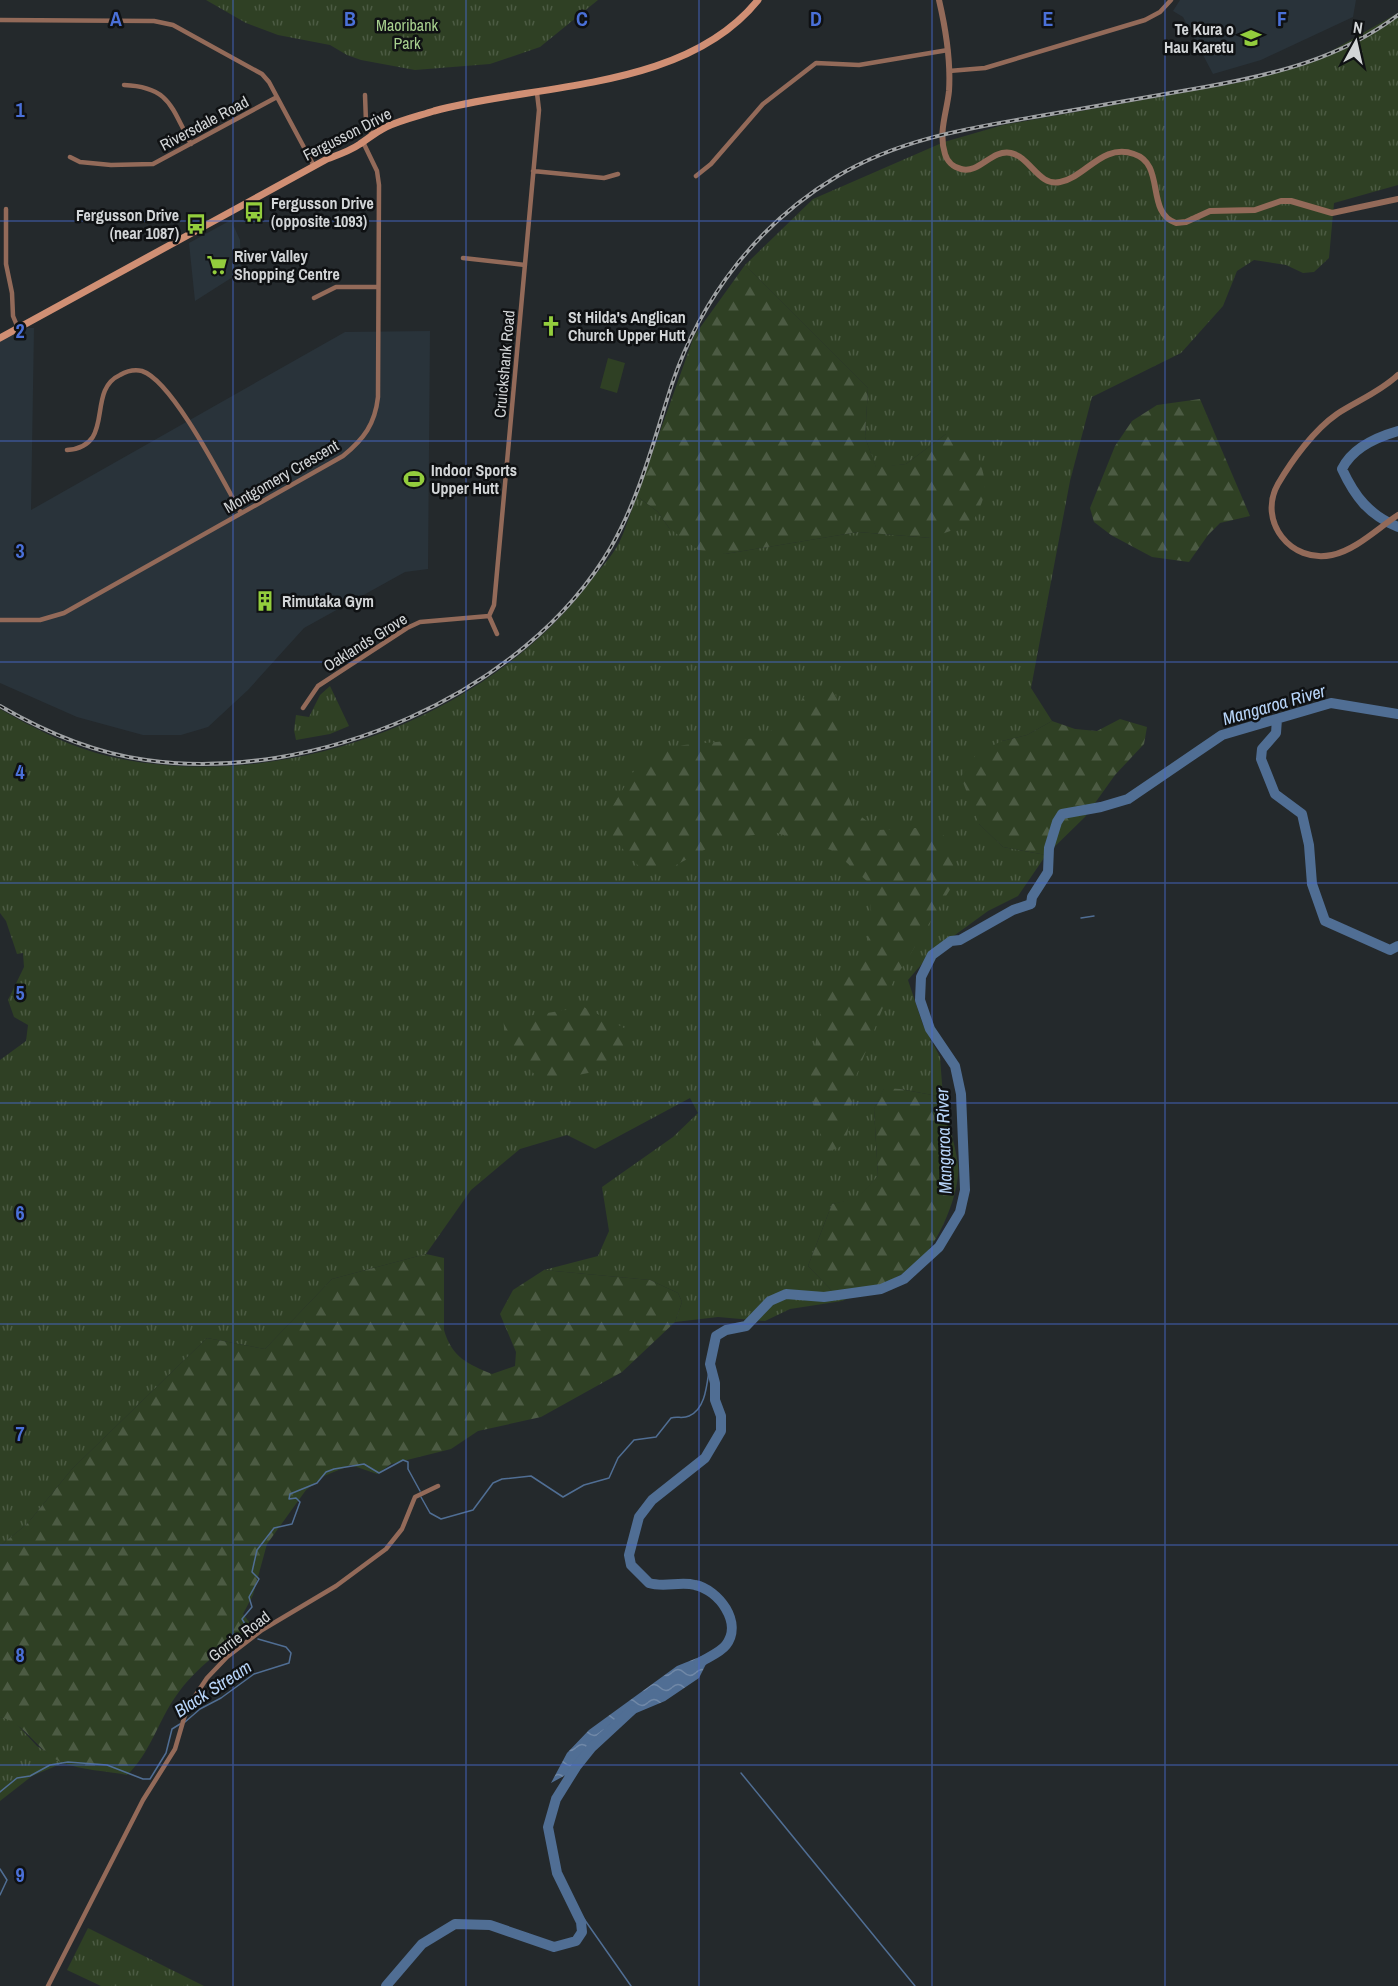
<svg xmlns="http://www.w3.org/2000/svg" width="1398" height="1986" font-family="'Archivo Narrow',sans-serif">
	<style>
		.built { fill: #29333a }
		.grass { fill: url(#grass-tufts) }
		.forest { fill: url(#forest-firs) }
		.pitch { fill: #2f4024 }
		.water { fill: url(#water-waves) }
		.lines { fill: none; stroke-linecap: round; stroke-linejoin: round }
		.stream { stroke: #506e94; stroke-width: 1.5 }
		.river { stroke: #506e94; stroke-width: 10 }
		.minor { stroke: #936a59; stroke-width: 4.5 }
		.tertiary { stroke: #936a59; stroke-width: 6 }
		.secondary { stroke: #d08f74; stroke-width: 7 }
		.rail-casing { stroke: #9fa2a4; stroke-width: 4 }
		.rail { stroke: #0f1113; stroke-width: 1.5; stroke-dasharray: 4.5; stroke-linecap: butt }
		.grid { fill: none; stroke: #4a70d8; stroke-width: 1.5; stroke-opacity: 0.55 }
		.labels { text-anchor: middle; stroke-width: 5; stroke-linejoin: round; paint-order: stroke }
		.park-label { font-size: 16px; fill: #a7d08e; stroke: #0f1113 }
		.poi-label { font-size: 16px; font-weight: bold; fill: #d2d5d7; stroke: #0f1113; text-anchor: start }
		.street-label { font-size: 16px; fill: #d2d5d7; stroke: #0f1113 }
		.water-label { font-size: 18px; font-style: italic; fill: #b7d4f8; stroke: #0f1113 }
		.grid-label { font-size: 20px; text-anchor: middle; font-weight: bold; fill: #4a70d8; stroke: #0f1113; stroke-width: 5; stroke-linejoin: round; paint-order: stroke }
	</style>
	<defs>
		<pattern id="grass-tufts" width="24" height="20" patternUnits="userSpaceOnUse" patternTransform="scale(1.5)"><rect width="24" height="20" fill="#2f4024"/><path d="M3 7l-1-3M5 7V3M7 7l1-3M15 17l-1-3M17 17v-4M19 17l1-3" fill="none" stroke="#4c5b43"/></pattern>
		<pattern id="forest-firs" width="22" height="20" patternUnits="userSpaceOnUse" patternTransform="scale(1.5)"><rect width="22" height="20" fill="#2f4024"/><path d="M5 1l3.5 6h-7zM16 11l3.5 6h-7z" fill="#4c5b43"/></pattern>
		<pattern id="water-waves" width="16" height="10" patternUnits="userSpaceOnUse" patternTransform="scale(1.5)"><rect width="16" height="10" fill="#506e94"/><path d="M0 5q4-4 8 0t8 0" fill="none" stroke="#7088a7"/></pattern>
	</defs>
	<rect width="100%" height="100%" fill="#24292c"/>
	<!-- built -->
	<path class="built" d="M1180 0H1356L1353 17 1261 60 1213 74 1183 17 1173 11Z
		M231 220 240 240 241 265 239 273 195 301 189 243Z
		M18 328H34L31 510 345 332 430 331 428 569 405 572 304 628 248 690 208 727 181 735H143L77 717 0 683V338Z"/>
	<!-- grass -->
	<path class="grass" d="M206 0H598L540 47 490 64 415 70 361 60 347 55 330 45 278 35 246 23Z
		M1398 13V185L1334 203 1329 258 1314 272 1303 273 1286 265 1254 260 1237 271 1223 306 1181 353 1092 397 1070 481 1031 688 1052 721 1027 735 1002 741 979 824 1003 847 1046 855 1018 896 988 911 933 951 908 980 923 1025 940 1057 943 1097 900 1089H884L874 1109 878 1176 857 1199 832 1204 808 1266 842 1301 790 1309 765 1321 718 1317 675 1322 682 1302 678 1293 650 1280 544 1270 598 1256 609 1231 602 1187 673 1137 698 1113 690 1098 595 1149 567 1135 520 1149 471 1190 426 1254 332 1279 265 1349 207 1338 72 1469 27 1524 0 1546V1060L26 1041 28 1025 14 1017 8 1000 24 967 23 953 17 954 6 921 0 913V709C35 729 72 748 112 757 281 795 490 719 592 579 601 568 612 556 619 543 626 528 631 511 637 496L658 512 669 528 725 554 858 532 931 538 946 434 906 464 876 468 865 437 868 388 745 265 813 199 944 142 1003 125 1242 82 1326 54Z
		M330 686 349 726 330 734 296 740 294 730 296 715 309 717 320 695Z
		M0 1717 12 1719 37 1746 63 1763 32 1776 0 1801Z
		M88 1928 204 1986H101L67 1970Z"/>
	<!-- forest -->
	<path class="forest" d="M745 265 868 388 865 437 876 467 906 464 946 434 972 440C985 478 993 486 972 523L931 538 858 532 725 554 698 550 669 528 658 512 637 496 694 336Z
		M1200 399 1250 516 1220 523 1208 535 1189 562 1152 557 1111 535 1094 522 1090 508 1115 446 1132 421 1157 405Z
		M813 686H832L844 717 840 777 855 812 879 830 933 827 958 847 951 888 893 982 855 1079 846 1144 824 1154 810 1080 823 994 859 969 872 923 869 883 834 851 774 832 723 840 663 872 645 873 610 835 611 809 643 756 684 745 759 738 782 724Z
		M1120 719 1147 727 1144 744 1115 775 1085 817 1046 855 1003 847 979 824 961 777 977 753 1002 741 1027 735 1052 721 1075 729 1097 731Z
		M584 1007 624 1028 625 1047 598 1071 543 1082C525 1065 501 1046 504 1020Z
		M884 1088 900 1089 943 1097C947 1120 955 1142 958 1165 961 1193 936 1250 913 1267 892 1282 866 1291 842 1301L808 1266 832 1204 857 1198 878 1176 874 1109Z
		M426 1254 444 1258V1330C452 1358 468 1364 492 1374L515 1366 516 1352 500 1314 513 1290 544 1270 650 1280 678 1293 682 1302 675 1322 622 1372 541 1417 478 1431 451 1449 391 1464 377 1474 351 1465 324 1476 306 1490 267 1544 253 1595 243 1614 253 1627C224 1648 196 1667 176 1696 158 1721 150 1754 127 1775 107 1771 81 1770 63 1763 38 1753 25 1722 0 1717V1546L27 1524 72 1469 207 1338 265 1349 332 1279Z"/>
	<!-- pitch -->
	<path class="pitch" d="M608 358 625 363 617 393 600 388Z"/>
	<!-- water -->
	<path class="water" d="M712 1652 699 1678 665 1701 610 1724 575 1770 551 1783 567 1753 589 1730 677 1666Z"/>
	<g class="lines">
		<!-- stream -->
		<path class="stream" d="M1081 918 1094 916
			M421 1497 430 1513 441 1519 473 1510 493 1483 502 1479 531 1476 563 1497 584 1485 609 1478 618 1458 634 1440 656 1437 671 1418C677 1416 683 1419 689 1416 707 1409 707 1380 710 1364
			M251 1634 242 1619 252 1607 249 1597 259 1579 252 1572 257 1550 274 1528 292 1524 300 1502 296 1498 289 1499 290 1494 317 1483 326 1472 334 1469 364 1464 379 1473 403 1460 408 1462V1469L420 1491
			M185 1722 200 1709 221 1698 254 1674 289 1663 291 1653 286 1647 258 1639
			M741 1773 915 1986
			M0 1792 17 1778 30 1776 50 1765 68 1762 107 1765 143 1779H150L166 1753 172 1729 180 1724
			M0 1869 7 1880 0 1895
			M568 1896 631 1986"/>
		<!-- river -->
		<path class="river" d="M1398 431C1377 437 1352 448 1342 469 1355 497 1369 515 1398 527
			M1277 719 1276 733 1262 749 1261 759 1275 794 1302 814 1309 845 1312 884 1325 921 1390 950 1398 946
			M699 1663C706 1658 720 1653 726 1645 743 1623 719 1590 695 1585 680 1581 664 1588 649 1583L631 1565 629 1555 639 1517 652 1500 705 1458 721 1431V1416L715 1400V1383L710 1364 716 1336 726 1330 746 1326 770 1301 786 1294 824 1297 881 1289 904 1279 939 1247 960 1212 965 1190 961 1094 955 1066 930 1029 920 1000 921 977 932 955 951 941 960 940 1013 910 1031 904 1032 897 1048 872 1049 848 1057 822 1062 814 1101 807 1128 799 1222 735 1331 703 1398 714
			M386 1986 422 1944 455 1924 490 1925 554 1947 576 1941 582 1932 581 1922 557 1873 548 1827 556 1799 576 1767 592 1747 632 1710"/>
		<!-- minor -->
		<path class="minor" d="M0 20 154 21 173 25 262 74 269 82 314 166
			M949 71 985 68 1145 20 1160 12 1171 0
			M124 85C170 87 171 107 191 144
			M365 95 366 122 372 135
			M70 157 80 162 111 165 153 164 277 97
			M533 171 604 178 618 174
			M696 176 711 164 763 104 816 63 859 65 948 50
			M6 209V264L12 293 13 316 18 328
			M463 258 525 265
			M314 298 336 287H377
			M67 450C117 446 85 391 120 375 127 371 134 369 142 371 173 381 224 483 241 513
			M0 620H40L64 613 343 456C364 439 375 424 378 397L379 185 377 171 363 142
			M497 634 489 616 494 605 539 110 537 93
			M303 708 318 686 407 628 420 622 489 616
			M48 1986 143 1800 175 1749 187 1708 207 1678 227 1657 262 1630 336 1586 386 1549 402 1529 415 1497 438 1486"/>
		<!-- tertiary -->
		<path class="tertiary" d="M939 0C946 30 951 60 949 91 947 112 938 132 945 154 947 161 953 167 961 169 980 174 991 149 1011 153 1030 157 1039 187 1060 182 1086 177 1102 143 1134 154 1166 164 1145 213 1176 223L1186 222 1210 211 1255 210 1281 201H1291L1332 213 1398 199
			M1398 375C1380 392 1357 401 1337 414 1314 430 1292 460 1278 484 1257 521 1291 564 1332 555 1356 550 1378 528 1398 515"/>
		<!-- secondary -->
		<path class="secondary" d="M0 338 327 159C338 155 350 151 360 144 369 138 376 132 386 127 401 120 418 116 434 111 537 83 685 91 758 0"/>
		<!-- rail casing -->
		<g class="rail-casing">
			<path id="rail" d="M0 706C45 732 93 753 146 760 313 784 525 695 611 547 640 497 654 439 672 384 701 298 758 224 836 177 897 140 964 129 1034 117 1091 107 1148 97 1205 87 1276 74 1339 59 1398 15"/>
		</g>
		<!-- rail -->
		<use href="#rail" class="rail"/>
	</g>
	<!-- grid -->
	<path class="grid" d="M233 0V1986M466 0V1986M699 0V1986M932 0V1986M1165 0V1986M0 221H1398M0 441H1398M0 662H1398M0 883H1398M0 1103H1398M0 1324H1398M0 1545H1398M0 1765H1398"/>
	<!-- icons -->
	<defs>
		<g id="school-bare" transform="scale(1.62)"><path d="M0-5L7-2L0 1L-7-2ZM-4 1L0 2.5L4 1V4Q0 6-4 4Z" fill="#93cd3d" stroke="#0f1113" stroke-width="2.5" paint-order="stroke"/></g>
		<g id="bus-bare" transform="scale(1.62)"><path d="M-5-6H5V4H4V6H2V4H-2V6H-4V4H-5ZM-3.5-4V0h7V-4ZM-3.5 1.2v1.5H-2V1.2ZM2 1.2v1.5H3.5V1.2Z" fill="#93cd3d" stroke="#0f1113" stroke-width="2.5" paint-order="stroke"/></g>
		<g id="supermarket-bare" transform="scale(1.62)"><path d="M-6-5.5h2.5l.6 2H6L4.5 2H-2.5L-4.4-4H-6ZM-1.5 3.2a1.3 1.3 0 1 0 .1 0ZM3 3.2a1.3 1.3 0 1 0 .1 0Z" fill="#93cd3d" stroke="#0f1113" stroke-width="2.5" paint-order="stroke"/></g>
		<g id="church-bare" transform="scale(1.62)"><path d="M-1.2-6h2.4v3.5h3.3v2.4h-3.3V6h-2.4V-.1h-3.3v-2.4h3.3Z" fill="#93cd3d" stroke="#0f1113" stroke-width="2.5" paint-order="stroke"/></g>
		<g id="stadium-bare" transform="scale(1.62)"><path d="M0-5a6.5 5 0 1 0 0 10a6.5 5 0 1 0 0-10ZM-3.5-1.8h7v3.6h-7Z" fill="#93cd3d" stroke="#0f1113" stroke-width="2.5" paint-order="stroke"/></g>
		<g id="building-bare" transform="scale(1.62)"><path d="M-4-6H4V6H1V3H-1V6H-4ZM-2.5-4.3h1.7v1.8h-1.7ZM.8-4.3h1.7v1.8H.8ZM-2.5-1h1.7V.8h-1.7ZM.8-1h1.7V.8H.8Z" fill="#93cd3d" stroke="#0f1113" stroke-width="2.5" paint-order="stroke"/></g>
	</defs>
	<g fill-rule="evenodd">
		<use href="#school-bare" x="1251" y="38"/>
		<use href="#bus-bare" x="254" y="212"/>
		<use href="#bus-bare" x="196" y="224"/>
		<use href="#supermarket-bare" x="217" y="265"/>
		<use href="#church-bare" x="551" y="326"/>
		<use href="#stadium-bare" x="414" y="479"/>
		<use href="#building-bare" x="265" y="601"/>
	</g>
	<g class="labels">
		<!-- park labels -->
		<g class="park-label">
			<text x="407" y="31">Maoribank<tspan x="407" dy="18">Park</tspan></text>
		</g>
		<!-- poi labels -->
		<g class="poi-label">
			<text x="1234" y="35" text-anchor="end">Te Kura o<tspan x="1234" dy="18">Hau Karetu</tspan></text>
			<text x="271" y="209">Fergusson Drive<tspan x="271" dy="18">(opposite 1093)</tspan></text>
			<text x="179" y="221" text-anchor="end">Fergusson Drive<tspan x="179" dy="18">(near 1087)</tspan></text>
			<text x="234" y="262">River Valley<tspan x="234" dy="18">Shopping Centre</tspan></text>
			<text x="568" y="323">St Hilda's Anglican<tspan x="568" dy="18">Church Upper Hutt</tspan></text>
			<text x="431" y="476">Indoor Sports<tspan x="431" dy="18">Upper Hutt</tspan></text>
			<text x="282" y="607">Rimutaka Gym</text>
		</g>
		<!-- street labels -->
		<g class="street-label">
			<text transform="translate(204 123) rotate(-28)" y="6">Riversdale Road</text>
			<text transform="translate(347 134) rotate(-27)" y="6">Fergusson Drive</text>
			<text transform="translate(504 364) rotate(-85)" y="6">Cruickshank Road</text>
			<text transform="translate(281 476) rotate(-30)" y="6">Montgomery Crescent</text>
			<text transform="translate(365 642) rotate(-32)" y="6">Oaklands Grove</text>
			<text transform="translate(239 1636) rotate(-37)" y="6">Gorrie Road</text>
		</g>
		<!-- water labels -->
		<g class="water-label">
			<text transform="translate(1274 705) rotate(-16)" y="6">Mangaroa River</text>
			<text transform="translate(944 1141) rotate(-92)" y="6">Mangaroa River</text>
			<text transform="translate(213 1689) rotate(-33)" y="6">Black Stream</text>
		</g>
	</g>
	<g class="grid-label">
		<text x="116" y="26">A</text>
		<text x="350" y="26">B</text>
		<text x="582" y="26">C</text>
		<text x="816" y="26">D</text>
		<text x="1048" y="26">E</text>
		<text x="1282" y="26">F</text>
		<text x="20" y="117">1</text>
		<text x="20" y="338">2</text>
		<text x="20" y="558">3</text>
		<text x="20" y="779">4</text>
		<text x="20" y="1000">5</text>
		<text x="20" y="1220">6</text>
		<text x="20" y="1441">7</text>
		<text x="20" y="1662">8</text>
		<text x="20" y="1882">9</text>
	</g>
	<!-- north arrow -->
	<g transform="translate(1356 42) rotate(8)" stroke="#0f1113" stroke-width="4.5" paint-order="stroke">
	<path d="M0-4.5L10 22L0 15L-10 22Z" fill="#d2d5d7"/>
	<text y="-9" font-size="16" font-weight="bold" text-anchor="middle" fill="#d2d5d7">N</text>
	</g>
</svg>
